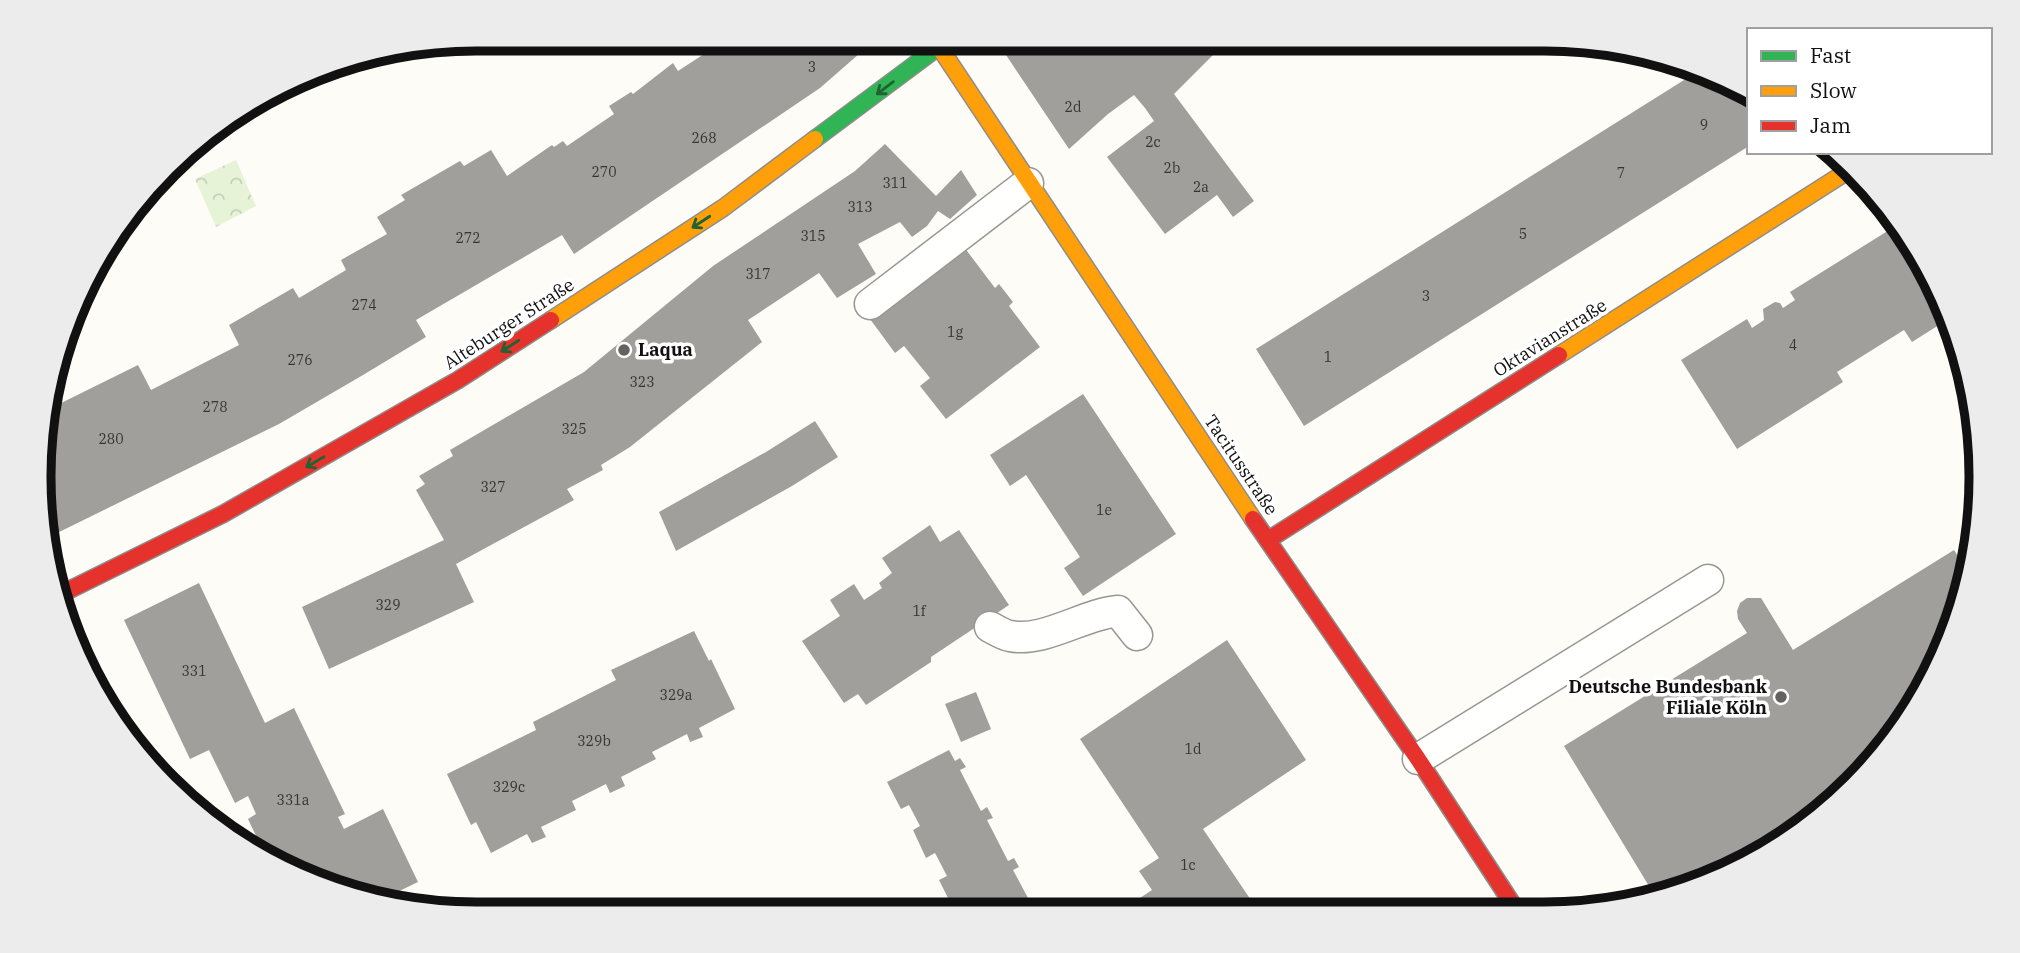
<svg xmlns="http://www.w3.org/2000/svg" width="2020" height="953" font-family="'IBM Plex Serif',serif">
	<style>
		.park { fill: url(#park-crowns) }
		.building { fill: #a19f9c }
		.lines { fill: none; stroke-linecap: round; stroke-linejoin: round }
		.lane-casing { stroke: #979795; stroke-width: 33 }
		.fast-casing { stroke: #8e8d8b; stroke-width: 19 }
		.slow-casing { stroke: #8e8d8b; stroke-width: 19 }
		.jam-casing { stroke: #8e8d8b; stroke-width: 19 }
		.lane { stroke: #fffffe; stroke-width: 30 }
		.fast { stroke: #30b455; stroke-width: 16 }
		.slow { stroke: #ff9f0a; stroke-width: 16 }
		.jam { stroke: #e5322d; stroke-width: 16 }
		.oneway { stroke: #206233 }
		.poi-dot { fill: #646362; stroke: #fff; stroke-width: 2.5 }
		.labels { text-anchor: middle; stroke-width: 7; stroke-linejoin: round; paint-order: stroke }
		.number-label { font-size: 14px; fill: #353434 }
		.street-label { font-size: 18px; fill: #111; stroke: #fff }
		.poi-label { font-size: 18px; font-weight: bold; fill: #111; stroke: #fff; text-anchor: start }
		.rim { fill: none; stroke: #111; stroke-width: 9 }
	</style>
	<defs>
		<pattern id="park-crowns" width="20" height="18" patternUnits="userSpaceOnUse" patternTransform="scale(1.75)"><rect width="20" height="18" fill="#e7f3d7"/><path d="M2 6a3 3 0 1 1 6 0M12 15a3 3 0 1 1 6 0" fill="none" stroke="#c5cfb8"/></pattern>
	</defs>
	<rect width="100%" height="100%" fill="#fdfcf7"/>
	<!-- park -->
	<path class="park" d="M236 160 256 206 216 227 195 179Z"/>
	<!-- building -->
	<path class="building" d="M727 39 733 41 737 39H863L867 47 820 88 577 252 574 254 562 235 416 320 426 337 363 375 279 424 47 538V410L138 365 151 390 239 345 229 325 293 288 299 298 346 270 341 260 387 234 377 217 405 200 401 195 460 161 464 166 491 150 507 176 552 145 554 147 563 141 567 146 614 114 609 106 631 92 633 94 673 63 678 71Z
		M1008 39H1207L1217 51 1174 94 1254 201 1233 217 1217 195 1165 234 1107 157 1154 121 1145 108 1134 95 1108 114 1069 149 1002 49Z
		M1700 70 1711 72 1749 97V146L1304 426 1256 349Z
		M885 144 936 196 961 170 977 195 950 219 938 211 927 226 912 237 900 222 858 244 876 274 837 298 819 273 748 320 762 342 630 447 601 465 603 470 567 489 574 500 456 564 474 602 329 669 302 607 444 540 416 490 425 484 419 476 453 456 450 450 584 372 713 266 855 171Z
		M1894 227 1948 309 1950 318 1912 342 1904 330 1837 372 1843 382 1737 449 1681 360 1747 319 1752 328 1764 320 1763 309 1775 302 1780 303 1783 308 1795 300 1790 292Z
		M964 247 995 288 999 284 1013 302 1009 306 1040 347 946 419 920 386 930 378 904 346 895 353 870 319Z
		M1083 394 1176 534 1083 596 1064 568 1080 557 1026 475 1010 486 990 455Z
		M815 421 838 457 792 486 676 551 659 512 766 452Z
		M930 525 940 542 959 530 1009 605 931 657V662L866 705 858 694 844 703 802 641 840 616 830 600 854 584 864 600 882 588 879 583 892 573 882 558Z
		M1954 550 1964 566 1948 644 1891 743 1810 824 1711 881 1655 896 1564 746 1747 633 1738 619 1737 611 1740 603 1747 598H1761L1793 650Z
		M199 583 265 723 294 708 345 814 338 817 344 829 383 809 418 882 387 897 309 881 254 847 260 844 248 819 256 814 248 796 235 803 209 750 190 759 124 620Z
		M694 631 709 661 711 659 735 709 699 728 703 737 690 742 687 734 652 752 656 759 621 777 625 786 610 793 606 784 572 801 576 810 541 827 546 837 532 843 527 834 491 853 476 822 471 825 447 774 536 730 533 722 616 680 611 670Z
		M1227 640 1306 760 1203 829 1259 912H1128L1125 908 1152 890 1139 871 1159 858 1080 739Z
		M976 692 991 729 961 742 945 704Z
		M949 750 955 761 960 758 966 767 960 770 981 811 987 807 993 818 987 820 1008 861 1014 858 1019 867 1013 870 1028 898 1001 913H968L963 904 953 908 939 880 947 876 935 853 926 858 913 830 920 826 909 805 901 809 887 782Z"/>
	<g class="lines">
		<!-- lane casing -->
		<g class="lane-casing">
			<path id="lane" d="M870 304 1028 183
				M990 627C996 630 1004 635 1010 636 1044 643 1084 614 1118 611L1137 635
				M1418 759 1708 580"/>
		</g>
		<!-- fast casing -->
		<g class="fast-casing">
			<path id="fast" d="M815 139 949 39"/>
		</g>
		<!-- slow casing -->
		<g class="slow-casing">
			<path id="slow" d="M934 39 1253 519
				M551 320 723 208 815 139
				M1559 355 1854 167"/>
		</g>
		<!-- jam casing -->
		<g class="jam-casing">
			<path id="jam" d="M1253 519 1418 759 1517 911
				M1268 540 1559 355
				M59 595 223 514 458 380 551 320"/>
		</g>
		<!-- lane -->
		<use href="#lane" class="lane"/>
		<!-- fast -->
		<use href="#fast" class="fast"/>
		<!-- slow -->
		<use href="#slow" class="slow"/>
		<!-- jam -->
		<use href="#jam" class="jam"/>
	</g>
	<!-- one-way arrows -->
	<defs><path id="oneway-shaft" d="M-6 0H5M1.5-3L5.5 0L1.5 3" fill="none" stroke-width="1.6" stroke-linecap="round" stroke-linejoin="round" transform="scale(1.75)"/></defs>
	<g class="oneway">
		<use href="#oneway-shaft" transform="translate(885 88) rotate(143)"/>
		<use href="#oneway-shaft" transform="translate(701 222) rotate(147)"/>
		<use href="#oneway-shaft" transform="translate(510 346) rotate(147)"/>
		<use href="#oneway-shaft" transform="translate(315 462) rotate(150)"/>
	</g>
	<!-- markers -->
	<g class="poi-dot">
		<circle cx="624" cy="350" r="7"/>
		<circle cx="1781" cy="697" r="7"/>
	</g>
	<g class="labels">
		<!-- number labels -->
		<g class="number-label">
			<text x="812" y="72">3</text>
			<text x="1073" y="112">2d</text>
			<text x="1704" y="130">9</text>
			<text x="704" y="143">268</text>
			<text x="1153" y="147">2c</text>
			<text x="1172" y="173">2b</text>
			<text x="604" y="177">270</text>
			<text x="1621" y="178">7</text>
			<text x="895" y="188">311</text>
			<text x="1201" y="192">2a</text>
			<text x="860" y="212">313</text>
			<text x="1523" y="239">5</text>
			<text x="813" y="241">315</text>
			<text x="468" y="243">272</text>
			<text x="758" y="279">317</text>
			<text x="1426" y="301">3</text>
			<text x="364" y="310">274</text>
			<text x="955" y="337">1g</text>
			<text x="1793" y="350">4</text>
			<text x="1328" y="362">1</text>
			<text x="300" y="365">276</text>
			<text x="642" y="387">323</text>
			<text x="215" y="412">278</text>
			<text x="574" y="434">325</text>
			<text x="111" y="444">280</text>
			<text x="493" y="492">327</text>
			<text x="1104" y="515">1e</text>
			<text x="388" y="610">329</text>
			<text x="919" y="616">1f</text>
			<text x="194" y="676">331</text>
			<text x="676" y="700">329a</text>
			<text x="594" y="746">329b</text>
			<text x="1193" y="754">1d</text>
			<text x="509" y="792">329c</text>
			<text x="293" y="805">331a</text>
			<text x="1188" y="870">1c</text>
		</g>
		<!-- street labels -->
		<g class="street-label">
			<text transform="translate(509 324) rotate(-33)" y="6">Alteburger Straße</text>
			<text transform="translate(1550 338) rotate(-32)" y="6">Oktavianstraße</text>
			<text transform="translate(1241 465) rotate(56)" y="6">Tacitusstraße</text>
		</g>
		<!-- poi labels -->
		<g class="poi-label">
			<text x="638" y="356">Laqua</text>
			<text x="1767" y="693" text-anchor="end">Deutsche Bundesbank<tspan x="1767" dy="21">Filiale Köln</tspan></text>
		</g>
	</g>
	<!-- crop -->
	<path d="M0 0H2020V953H0ZM476 51H1544A425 425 0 0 1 1969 476V477A425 425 0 0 1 1544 902H476A425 425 0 0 1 51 477V476A425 425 0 0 1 476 51Z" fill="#ececec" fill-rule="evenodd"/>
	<path class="rim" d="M476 51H1544A425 425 0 0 1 1969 476V477A425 425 0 0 1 1544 902H476A425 425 0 0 1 51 477V476A425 425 0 0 1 476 51Z"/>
	<!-- legend -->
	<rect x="1747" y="28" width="245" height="126" fill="#ffffff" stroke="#a0a0a0" stroke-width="2"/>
	<rect x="1761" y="51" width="35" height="10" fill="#30b455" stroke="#a0a0a0" stroke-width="2"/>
	<text x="1810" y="63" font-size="21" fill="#111111">Fast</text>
	<rect x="1761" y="86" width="35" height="10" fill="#ff9f0a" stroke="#a0a0a0" stroke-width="2"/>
	<text x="1810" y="98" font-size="21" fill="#111111">Slow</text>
	<rect x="1761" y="121" width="35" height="10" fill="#e5322d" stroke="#a0a0a0" stroke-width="2"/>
	<text x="1810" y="133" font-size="21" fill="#111111">Jam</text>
</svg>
